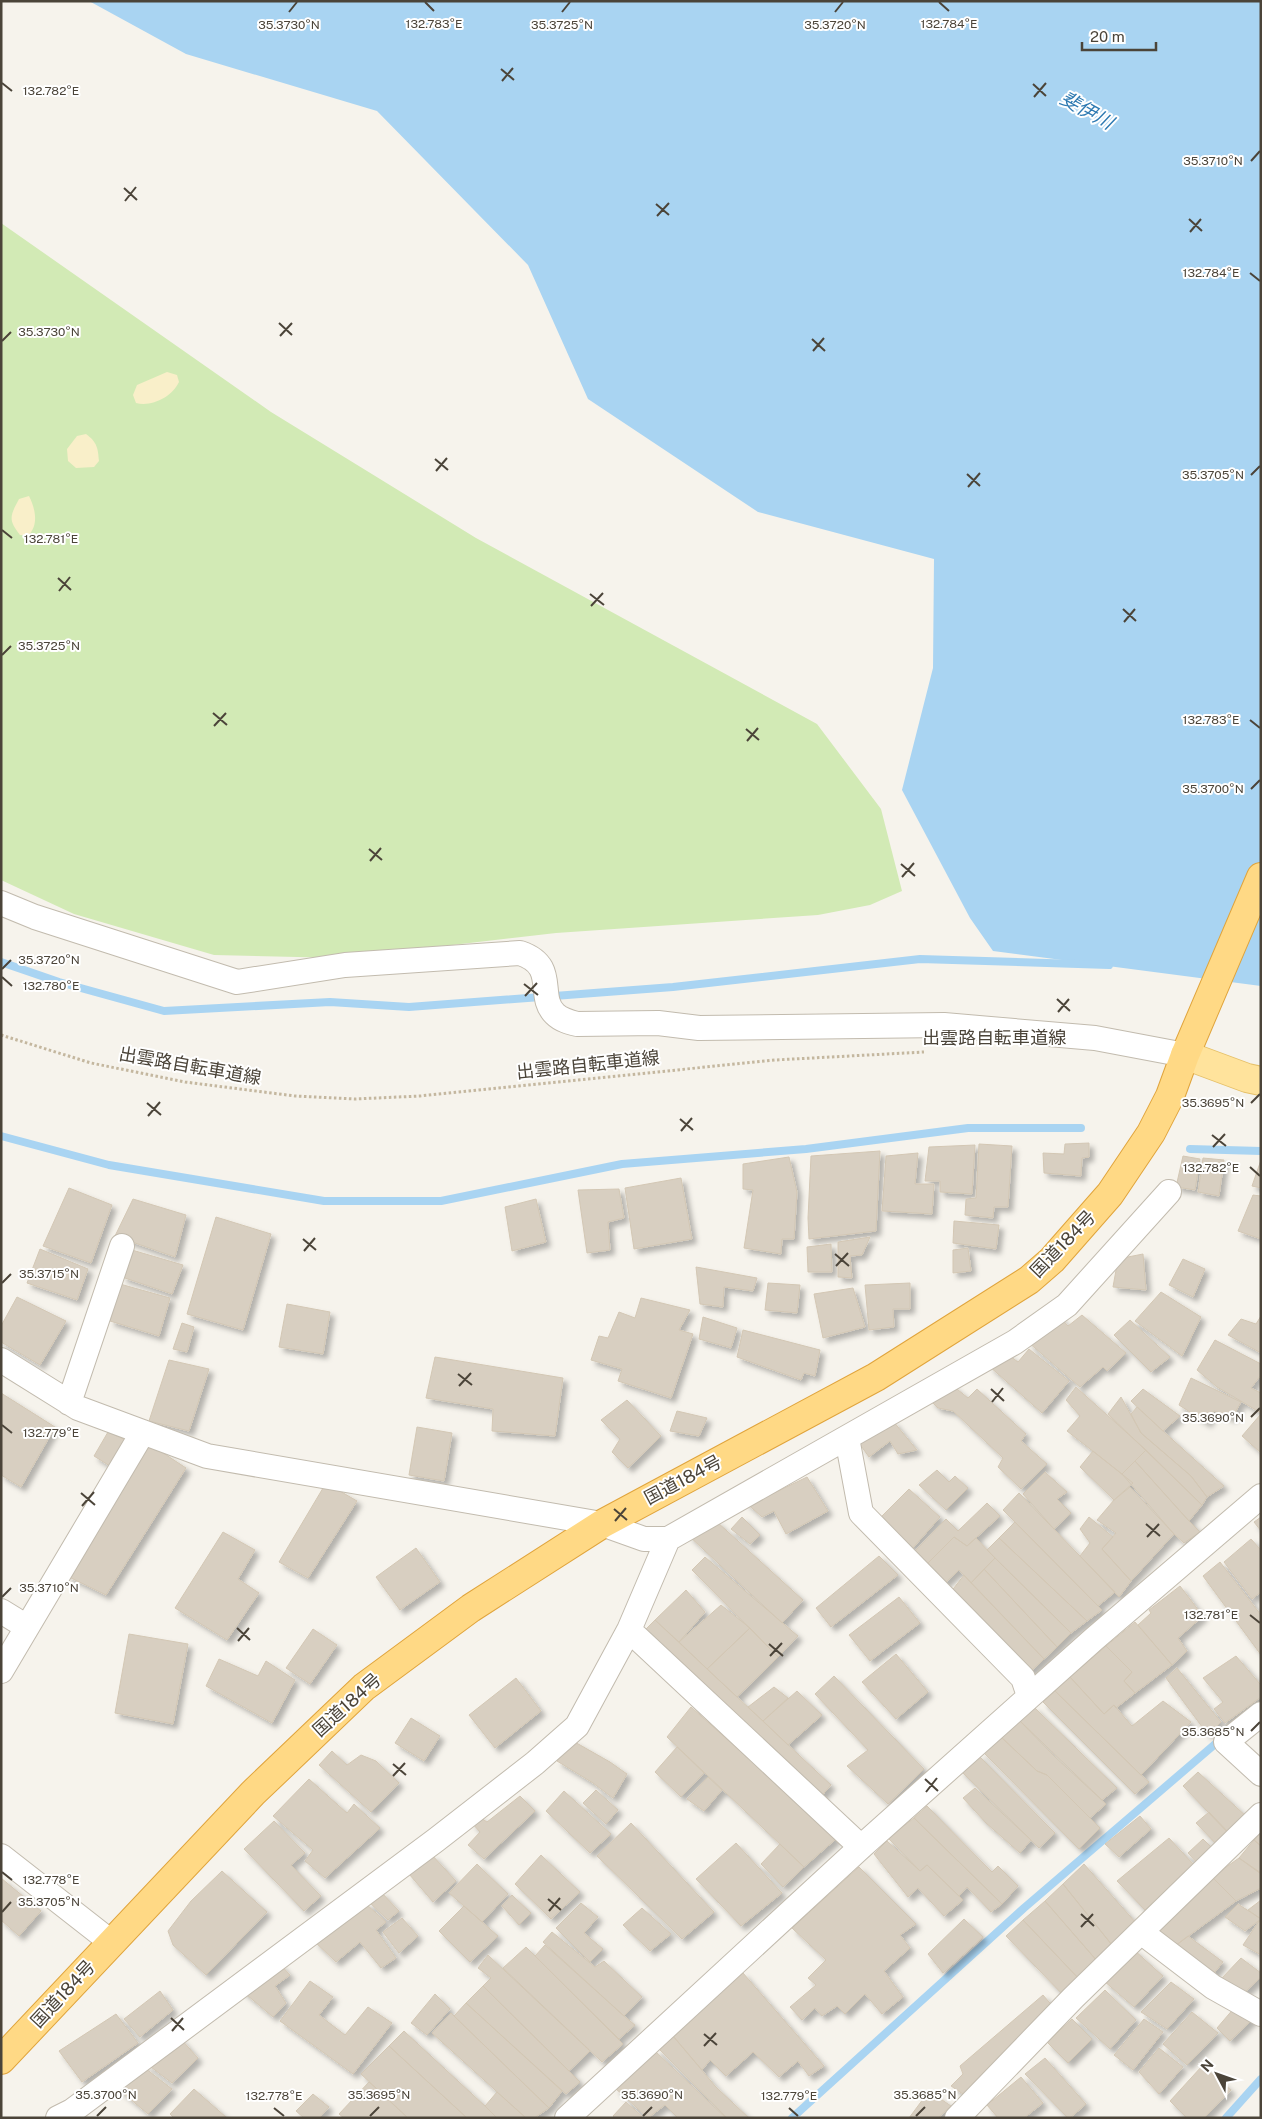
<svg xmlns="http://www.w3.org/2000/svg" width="1262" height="2119" font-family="'Public Sans','Noto Sans JP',sans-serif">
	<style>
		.green { fill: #d2eab5 }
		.sand { fill: #f9efc9 }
		.water { fill: #a9d4f2 }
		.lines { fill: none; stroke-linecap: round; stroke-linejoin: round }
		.stream { stroke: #a9d4f2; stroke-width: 8 }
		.building { fill: #d8cfc1; stroke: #d3c7b4; filter: url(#shadow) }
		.minor-casing { stroke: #c2bbae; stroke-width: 26 }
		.primary-casing { stroke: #e6c16a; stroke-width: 30 }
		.trunk-casing { stroke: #e0a43c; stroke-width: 30 }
		.path { stroke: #c4b79f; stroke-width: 3; stroke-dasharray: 2.5 2.5; stroke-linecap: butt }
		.minor { stroke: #fff; stroke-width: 24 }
		.primary { stroke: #ffe39c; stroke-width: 28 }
		.trunk { stroke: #ffd985; stroke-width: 28 }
		.ticks { fill: none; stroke: #4b4439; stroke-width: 2 }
		.labels { text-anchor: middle; stroke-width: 4; stroke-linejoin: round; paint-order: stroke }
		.street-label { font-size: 18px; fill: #4b4439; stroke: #fff }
		.water-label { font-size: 19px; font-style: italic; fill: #2e7ab2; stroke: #fff }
		.ticks-label { font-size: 12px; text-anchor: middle; fill: #4b4439; stroke: #fff; stroke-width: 4; stroke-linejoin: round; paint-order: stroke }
	</style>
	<defs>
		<filter id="shadow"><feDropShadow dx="4.5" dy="4.5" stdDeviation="2.5" flood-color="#0004"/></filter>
	</defs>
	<rect width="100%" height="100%" fill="#f6f3ec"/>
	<!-- green -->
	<path class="green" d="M1 223 271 412 476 538 817 724 881 809 902 891 870 905 818 915 556 933 341 958 214 955 74 914 1 880Z"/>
	<!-- sand -->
	<path class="sand" d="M167 372 177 375 179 382C172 397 152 407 136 403L133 395 137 385Z
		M86 434C97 442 98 448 99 461L94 467 76 468 68 461 67 449 77 436Z
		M29 496C35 508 39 524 29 535H20C8 520 10 516 19 499Z"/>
	<!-- water -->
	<path class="water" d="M89 1H1261V986L993 951 970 918 902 790 933 668 934 559 758 512 588 399 528 265 377 111 186 54Z"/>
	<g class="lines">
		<!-- stream -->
		<path class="stream" d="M1 962 59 982 164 1011 330 1002 409 1007 673 987 920 959 1109 965
			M1 1136 109 1165 324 1201H441L622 1164 806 1149 968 1128H1081
			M1190 1149 1261 1151
			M792 2118 1024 1908 1221 1739
			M1226 2118 1261 2079"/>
	</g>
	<!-- building -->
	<path class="building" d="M1089 1143V1157L1082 1158 1081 1176 1044 1173 1043 1153 1064 1154 1065 1144Z
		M979 1144 1012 1146 1008 1207H994L993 1218 965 1215 966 1199 976 1198Z
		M975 1145 972 1194 940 1192V1181H925L929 1147Z
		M880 1151 876 1231 809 1239 808 1218 811 1156Z
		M918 1153 915 1184H934L932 1214 882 1211 886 1156Z
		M1183 1156 1200 1159 1195 1190 1176 1187Z
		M789 1157 797 1192 794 1239H782L781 1254 744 1248 753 1190 743 1189V1164Z
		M1203 1158 1224 1160 1219 1196 1198 1192Z
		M1261 1160V1188L1252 1186Z
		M681 1178 692 1239 634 1249 625 1188Z
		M69 1188 112 1205 91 1263 43 1246Z
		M619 1189 624 1218 608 1222 610 1250 587 1253 578 1190Z
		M1253 1195 1261 1196V1239L1238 1231Z
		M133 1199 186 1215 175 1257 115 1236Z
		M536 1199 546 1242 512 1251 505 1207Z
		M216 1217 271 1234 243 1330 187 1314Z
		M954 1221 999 1225 996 1249 953 1243Z
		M870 1237 862 1255 850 1256 852 1278 838 1277V1242Z
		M831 1244 832 1272H808L807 1247Z
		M968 1248 971 1271 953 1273V1250Z
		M40 1249 88 1269 77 1300 27 1283Z
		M132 1250 183 1265 172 1294 122 1277Z
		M1143 1254 1146 1290 1113 1287 1118 1259Z
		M1183 1259 1205 1269 1193 1297 1169 1285Z
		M696 1267 757 1278 753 1291 724 1287 723 1307 700 1304Z
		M768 1283 800 1285 797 1313 765 1310Z
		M910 1283V1309H893L894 1327 869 1330 865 1285Z
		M120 1284 170 1298 159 1336 110 1321Z
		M853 1288 865 1327 823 1338 814 1294Z
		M1161 1292 1201 1317 1182 1356 1135 1321Z
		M17 1297 66 1321 40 1365 1 1342V1326Z
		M641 1298 690 1310 679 1330 693 1334 671 1398 618 1381 622 1369 591 1360 599 1336 608 1338 619 1312 635 1318Z
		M287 1304 330 1312 323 1354 279 1347Z
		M1082 1315 1126 1353 1107 1371 1103 1367 1080 1387 1028 1342 1059 1316 1068 1326Z
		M1261 1316V1353L1228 1335 1241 1319 1256 1324Z
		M703 1317 737 1328 731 1348 699 1339Z
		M1130 1320 1170 1357 1151 1372 1114 1335Z
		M182 1323 194 1327 187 1352 173 1349Z
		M743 1330 820 1350 815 1376 804 1373 801 1380 737 1357Z
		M1215 1340 1261 1364V1375L1251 1388 1261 1393V1413L1217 1387 1197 1370Z
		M1029 1349 1069 1381 1042 1413 989 1366 1006 1353 1018 1362Z
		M435 1357 563 1378 555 1436 492 1431 493 1409 426 1398Z
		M169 1360 209 1369 189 1431 149 1421Z
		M1191 1378 1241 1402 1232 1418 1214 1411 1207 1423 1179 1405Z
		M952 1385 968 1398 977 1389 1026 1434 1021 1441 1047 1464 1021 1489 998 1467 1003 1458 953 1411 938 1408 930 1400Z
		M1076 1387 1146 1450 1122 1474 1067 1431 1080 1416 1066 1400Z
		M1143 1389 1180 1416 1163 1431 1131 1401Z
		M1 1393 55 1427 21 1487 1 1475Z
		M1121 1397 1141 1433 1191 1476 1207 1497 1202 1505 1108 1414Z
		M627 1400 661 1436 628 1468 612 1452 620 1439 601 1420Z
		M1137 1407 1163 1431 1224 1486 1207 1497 1191 1476 1141 1433 1131 1414Z
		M677 1411 707 1418 699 1436 670 1431Z
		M1260 1415H1261V1453L1242 1436Z
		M893 1421 917 1450 898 1454 890 1441 869 1457 859 1443Z
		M417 1427 452 1433 444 1481 409 1475Z
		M108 1432 128 1441 113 1468 94 1456Z
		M145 1441 186 1468 106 1595 67 1576Z
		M1146 1450 1202 1505 1189 1521 1135 1461Z
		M1093 1451 1133 1483 1114 1500 1080 1467Z
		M1135 1461 1189 1521 1200 1532 1184 1543 1174 1534 1122 1474Z
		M937 1470 949 1482 955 1476 968 1488 946 1510 919 1485Z
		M1045 1472 1067 1492 1057 1499 1071 1513 1054 1529 1023 1494Z
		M807 1477 828 1511 786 1534 774 1511 762 1517 744 1501 766 1490 770 1495Z
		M326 1483 357 1501 308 1578 279 1562Z
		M1130 1487 1174 1534 1131 1581 1102 1549 1116 1533 1097 1520 1114 1500Z
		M909 1489 940 1517 912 1549 881 1517Z
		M1019 1493 1080 1556 1115 1592 1098 1606 1003 1510Z
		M987 1503 1000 1516 967 1546 954 1537 927 1564 914 1552 946 1519 958 1531Z
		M742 1517 760 1535 750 1544 731 1529Z
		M1089 1517 1113 1537 1102 1549 1131 1581 1119 1597 1080 1556 1090 1543 1080 1529Z
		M1261 1517V1531L1254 1522Z
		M716 1521 803 1600 782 1623 688 1535Z
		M1015 1522 1098 1606 1102 1610 1087 1621 999 1538Z
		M223 1532 255 1550 238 1579 259 1593 227 1640 175 1608Z
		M954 1537 967 1546 976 1538 995 1558 971 1583 959 1570 944 1584 927 1564Z
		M999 1538 1087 1621 1071 1633 987 1550Z
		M1251 1539 1261 1550V1592L1252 1599 1224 1562Z
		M416 1548 440 1582 400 1610 376 1577Z
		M879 1556 898 1575 831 1627 816 1608Z
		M705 1557 798 1636 778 1657 692 1570Z
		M995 1558 1071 1633 1057 1647 984 1569Z
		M1220 1562 1261 1615V1655L1203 1576Z
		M984 1569 1057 1647 1044 1659 971 1583Z
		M964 1575 1044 1659 1029 1673 950 1593Z
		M1180 1586 1203 1616 1178 1638 1187 1651 1172 1665 1138 1625 1151 1613 1149 1610Z
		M686 1590 705 1612 679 1642 655 1620Z
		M899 1597 920 1623 870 1661 849 1635Z
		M721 1605 750 1628 707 1669 679 1642Z
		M655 1620 831 1785 818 1800 642 1633Z
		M1135 1622 1172 1665 1135 1693 1124 1681 1132 1672 1106 1646Z
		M750 1628 778 1657 737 1697 707 1669Z
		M313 1629 337 1645 310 1684 286 1668Z
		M129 1634 188 1644 173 1724 115 1713Z
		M1106 1646 1132 1672 1124 1681 1135 1693 1116 1708 1114 1705 1104 1714 1070 1677Z
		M896 1654 928 1692 896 1719 862 1682Z
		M1236 1656 1261 1685V1697L1225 1723 1214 1709 1223 1702 1203 1678Z
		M219 1659 258 1676 266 1661 295 1680 272 1723 206 1686Z
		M1177 1668 1221 1722 1208 1735 1166 1678Z
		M834 1676 924 1769 888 1804 847 1766 868 1750 815 1694Z
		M1070 1677 1104 1714 1114 1705 1132 1726 1163 1701 1191 1722 1141 1775 1055 1691Z
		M516 1678 541 1711 495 1748 469 1715Z
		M774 1687 788 1698 763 1721 748 1707Z
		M797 1691 822 1715 788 1745 763 1721Z
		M1055 1691 1141 1775 1149 1782 1135 1794 1043 1702Z
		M691 1707 837 1838 804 1867 667 1737Z
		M1034 1707 1117 1788 1102 1800 1019 1720Z
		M411 1718 440 1736 424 1761 395 1743Z
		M1019 1720 1054 1756 1106 1804 1090 1818 1047 1775 1037 1771 1000 1736Z
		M1000 1736 1037 1771 1047 1775 1100 1828 1079 1849 982 1751Z
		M573 1741 610 1762 627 1774 613 1798 593 1783 557 1761Z
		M677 1747 704 1773 681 1797 655 1772Z
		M332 1751 347 1765 361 1755 376 1761 399 1783 371 1812 319 1765Z
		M978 1755 1055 1833 1039 1848 960 1770Z
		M1198 1772 1247 1817 1231 1836 1183 1786Z
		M708 1777 722 1790 704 1811 687 1799Z
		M309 1779 347 1813 354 1804 380 1828 325 1878 305 1861 313 1850 273 1816Z
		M975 1788 1031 1840 1020 1853 986 1823 963 1798Z
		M596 1790 618 1810 606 1824 583 1803Z
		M564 1791 611 1834 590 1853 546 1811Z
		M520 1796 535 1811 484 1859 468 1845 480 1832 471 1822 478 1816 487 1822Z
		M927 1806 992 1872 998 1866 1018 1886 1002 1904 914 1818Z
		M1209 1812 1229 1833 1218 1846 1196 1823Z
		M1140 1816 1151 1829 1119 1857 1105 1844Z
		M914 1818 1002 1904 991 1912 967 1887 959 1896 927 1865 920 1871 888 1838Z
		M274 1821 305 1853 291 1865 321 1896 304 1911 244 1849Z
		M631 1823 714 1912 682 1939 597 1856Z
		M1261 1832V1846L1254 1840Z
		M1169 1838 1195 1866 1145 1910 1117 1881Z
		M1203 1839 1215 1851 1200 1866 1188 1853Z
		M1254 1840 1261 1846V1874L1239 1858Z
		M887 1841 920 1871 927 1865 963 1900 944 1916 918 1888 908 1897 874 1854Z
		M736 1843 782 1893 741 1926 696 1879Z
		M780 1844 804 1867 783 1887 761 1864Z
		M432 1855 456 1881 433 1902 409 1874Z
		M541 1855 580 1892 551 1919 515 1884Z
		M1239 1858 1261 1873V1888L1236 1901 1212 1877Z
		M477 1864 508 1894 482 1922 449 1893Z
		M1084 1864 1137 1924 1112 1945 1063 1884Z
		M859 1867 916 1924 900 1935 910 1948 884 1971 903 1997 882 2014 865 1994 845 2014 837 2006 822 2016 815 2008 802 2020 790 2007 816 1985 808 1978 826 1960 792 1928Z
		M222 1871 267 1912 206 1975 173 1945 168 1931 191 1901Z
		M1212 1877 1236 1901 1175 1946 1155 1927Z
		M1 1878 41 1911 19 1936 1 1920Z
		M1063 1884 1112 1945 1098 1962 1045 1901Z
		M381 1892 399 1911 388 1920 369 1902Z
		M512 1895 531 1913 519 1925 502 1906Z
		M1261 1900V1919L1248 1910Z
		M1045 1901 1098 1962 1080 1980 1023 1920Z
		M365 1903 386 1922 376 1930 396 1958 381 1968 360 1942 336 1962 314 1941Z
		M581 1903 598 1917 584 1933 603 1949 590 1962 556 1928Z
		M1238 1904 1261 1919 1245 1931 1225 1917Z
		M464 1906 498 1936 470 1962 439 1931Z
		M642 1908 671 1934 650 1951 623 1925Z
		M402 1918 418 1936 399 1953 383 1932Z
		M964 1919 983 1937 943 1973 928 1954Z
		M1023 1920 1080 1980 1065 1997 1006 1936Z
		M1259 1921 1261 1922V1955L1243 1945Z
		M552 1932 595 1967 604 1961 642 1997 624 2016 543 1942Z
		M1188 1936 1223 1962 1211 1977 1175 1946Z
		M545 1945 624 2016 635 2025 619 2039 535 1956Z
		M526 1947 623 2044 602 2062 503 1968Z
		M1133 1949 1163 1976 1134 2007 1104 1981Z
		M488 1955 590 2051 569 2071 483 1986 491 1978 478 1968Z
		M1241 1958 1261 1973V1977L1244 1993 1220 1980Z
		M280 1964 290 1975 275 1986 286 2003 273 2017 241 1990Z
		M743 1973 824 2066 809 2076 798 2061 779 2077 753 2052 726 2076 710 2060 702 2070 673 2036Z
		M310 1981 333 1997 319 2015 345 2035 368 2007 392 2023 353 2074 280 2021Z
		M1171 1982 1194 1999 1167 2029 1141 2012Z
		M483 1986 580 2082 566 2094 466 2003Z
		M1105 1990 1136 2020 1110 2049 1076 2018Z
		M160 1991 173 2010 140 2037 124 2019Z
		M435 1994 450 2009 427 2035 411 2023Z
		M1043 1995 1056 2010 966 2096 951 2086 963 2074 960 2066Z
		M466 2003 562 2091 549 2108 454 2016Z
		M1235 2007 1255 2017 1230 2041 1217 2028Z
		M1192 2012 1218 2033 1187 2065 1163 2044Z
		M451 2013 454 2016 549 2108 534 2118H526L432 2033Z
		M116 2014 138 2043 82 2082 59 2051Z
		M1072 2019 1092 2039 1068 2063 1047 2042Z
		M1144 2019 1163 2032 1133 2070 1114 2055Z
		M404 2031 485 2106 497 2118H467L389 2046Z
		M673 2036 716 2087 749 2118H727L658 2048Z
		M180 2038 198 2058 172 2083 147 2064Z
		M389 2046 467 2118H408L361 2074Z
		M1159 2048 1183 2067 1159 2094 1139 2072Z
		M655 2051 726 2118H678L665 2105 648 2118 615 2088Z
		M1045 2058 1086 2104 1070 2118H1068L1025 2074Z
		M141 2065 172 2089 148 2114 117 2088Z
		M1202 2066 1231 2090 1204 2118H1187L1170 2101Z
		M1021 2077 1043 2103 1024 2118H998L987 2105Z
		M369 2082 408 2118H344L339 2114Z
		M194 2089 226 2117 174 2118 170 2114Z
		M929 2091 951 2106 938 2118H909Z
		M497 2092 526 2118H497L485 2106Z
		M313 2094 329 2107 319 2118H304L296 2111Z
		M626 2102 644 2118H615L613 2116Z"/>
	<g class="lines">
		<!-- minor casing -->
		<g class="minor-casing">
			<path id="minor" d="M1 903 35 917 237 982 345 965 520 953C559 966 536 996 555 1014 561 1020 569 1022 577 1024L658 1023 699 1028 944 1025 1095 1038 1185 1055
				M1 1360 78 1408 207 1456 602 1524 644 1539H668L629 1630 577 1726 535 1763 436 1840 72 2111 58 2118
				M69 1403 122 1246
				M847 1438 861 1513 1023 1678 1029 1696
				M668 1539 1015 1342 1067 1305 1169 1192
				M1 1611 27 1627
				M629 1630 861 1847
				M1 1671 143 1432
				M1261 1714 1226 1742 1261 1774
				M1 1856 111 1942
				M1141 1932 1213 1987 1261 2014
				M567 2118 861 1847 1094 1639 1261 1496
				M957 2118 1073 1998 1261 1815"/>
		</g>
		<!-- primary casing -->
		<g class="primary-casing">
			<path id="primary" d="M1185 1055 1247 1078 1261 1081"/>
		</g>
		<!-- trunk casing -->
		<g class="trunk-casing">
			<path id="trunk" d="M1 2060 253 1793 364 1687 471 1608 602 1524 876 1377 1029 1280 1052 1260 1110 1194 1151 1133 1170 1096 1185 1055 1261 877"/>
		</g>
		<!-- path -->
		<path class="path" d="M1 1035 91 1063 185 1082 295 1096 355 1099 420 1096 775 1060 924 1052"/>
		<!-- minor -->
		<use href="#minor" class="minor"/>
		<!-- primary -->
		<use href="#primary" class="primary"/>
		<!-- trunk -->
		<use href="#trunk" class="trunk"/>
	</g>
	<!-- ticks -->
	<path class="ticks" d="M425 2 434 11M939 2 949 11M289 12 297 2M562 12 570 2M835 12 843 2M501 69 514 80M502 81 513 68M2 83 12 91M1033 84 1046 96M1034 97 1046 83M1251 161 1260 151M124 188 137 200M125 201 136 187M656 204 669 215M657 216 669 203M1189 219 1202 231M1190 232 1201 219M1250 273 1260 281M279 323 292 335M280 336 292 323M812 339 825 351M2 341 11 332M813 351 824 338M435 459 448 470M436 471 447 458M967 474 980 486M1251 475 1260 466M968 487 980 473M2 530 12 538M58 578 71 590M59 591 70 577M590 594 604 605M591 606 603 593M1123 609 1136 621M1124 622 1135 609M2 655 11 646M213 713 227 725M1250 720 1260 728M214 726 226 713M746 729 759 740M747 741 758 728M1251 789 1260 780M369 849 382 860M370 861 381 848M901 864 915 876M902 877 914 863M2 969 11 960M2 977 12 986M524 984 538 995M525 996 537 983M1057 999 1070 1011M1058 1012 1069 999M147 1103 161 1115M1251 1103 1260 1094M148 1116 160 1102M680 1119 693 1130M681 1131 692 1118M1212 1135 1226 1146M1213 1147 1225 1134M1250 1167 1260 1176M303 1239 316 1250M304 1251 315 1238M835 1254 849 1266M836 1266 848 1253M2 1283 11 1274M458 1374 472 1385M459 1386 471 1373M991 1389 1004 1401M992 1402 1003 1388M1251 1417 1260 1408M2 1425 12 1433M81 1493 95 1505M82 1506 94 1492M614 1509 627 1520M615 1521 626 1508M1146 1524 1160 1536M1147 1537 1159 1524M2 1597 11 1588M1250 1615 1260 1623M237 1628 250 1640M238 1641 249 1628M769 1644 783 1656M770 1656 782 1643M1251 1731 1260 1722M393 1764 406 1775M393 1776 405 1763M925 1779 938 1791M926 1792 937 1778M2 1872 12 1880M548 1899 561 1910M549 1911 560 1898M2 1912 11 1902M1081 1914 1094 1926M1081 1927 1093 1914M171 2018 184 2030M172 2031 183 2018M704 2034 717 2045M704 2046 716 2033M274 2108 284 2116M789 2108 798 2116M97 2116 106 2107M370 2116 379 2107M643 2116 652 2107M916 2116 925 2107"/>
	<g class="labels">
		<!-- street labels -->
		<g class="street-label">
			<text x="994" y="1044">出雲路自転車道線</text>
			<text transform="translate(588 1065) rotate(-6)" y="6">出雲路自転車道線</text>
			<text transform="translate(190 1066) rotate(10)" y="6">出雲路自転車道線</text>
			<text transform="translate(1063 1244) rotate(-46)" y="6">国道184号</text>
			<text transform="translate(683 1480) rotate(-28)" y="6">国道184号</text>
			<text transform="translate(347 1705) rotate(-42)" y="6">国道184号</text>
			<text transform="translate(63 1994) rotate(-47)" y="6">国道184号</text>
		</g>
		<!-- water labels -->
		<g class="water-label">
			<text transform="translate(1087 110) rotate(29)" y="7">斐伊川</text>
		</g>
	</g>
	<g class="ticks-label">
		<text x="434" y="28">132.783°E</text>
		<text x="949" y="28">132.784°E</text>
		<text x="289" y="29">35.3730°N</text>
		<text x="562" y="29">35.3725°N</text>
		<text x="835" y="29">35.3720°N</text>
		<text x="51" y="95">132.782°E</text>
		<text x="1213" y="165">35.3710°N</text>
		<text x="1211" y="277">132.784°E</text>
		<text x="49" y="336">35.3730°N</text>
		<text x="1213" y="479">35.3705°N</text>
		<text x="51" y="543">132.781°E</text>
		<text x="49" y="650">35.3725°N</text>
		<text x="1211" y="724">132.783°E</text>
		<text x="1213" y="793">35.3700°N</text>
		<text x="49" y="964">35.3720°N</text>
		<text x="51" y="990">132.780°E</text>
		<text x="1213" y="1107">35.3695°N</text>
		<text x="1211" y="1172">132.782°E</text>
		<text x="49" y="1278">35.3715°N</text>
		<text x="1213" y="1422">35.3690°N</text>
		<text x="51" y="1437">132.779°E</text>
		<text x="49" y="1592">35.3710°N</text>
		<text x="1211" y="1619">132.781°E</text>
		<text x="1213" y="1736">35.3685°N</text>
		<text x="51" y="1884">132.778°E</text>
		<text x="49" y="1906">35.3705°N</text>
		<text x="106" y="2099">35.3700°N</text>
		<text x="379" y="2099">35.3695°N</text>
		<text x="652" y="2099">35.3690°N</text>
		<text x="925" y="2099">35.3685°N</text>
		<text x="274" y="2100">132.778°E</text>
		<text x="789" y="2100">132.779°E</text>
	</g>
	<!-- border -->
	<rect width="1262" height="2119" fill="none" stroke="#4b4439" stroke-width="5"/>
	<!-- north arrow -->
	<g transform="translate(1217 2074) rotate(311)" stroke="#ffffff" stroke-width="4" paint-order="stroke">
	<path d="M0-4L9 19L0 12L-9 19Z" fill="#4b4439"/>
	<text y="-8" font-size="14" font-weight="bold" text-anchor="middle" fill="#4b4439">N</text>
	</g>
	<!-- scale -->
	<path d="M1082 42v8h74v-8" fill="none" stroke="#4b4439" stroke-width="2.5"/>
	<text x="1090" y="42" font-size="15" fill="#4b4439" stroke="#ffffff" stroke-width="4" paint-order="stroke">20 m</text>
</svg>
